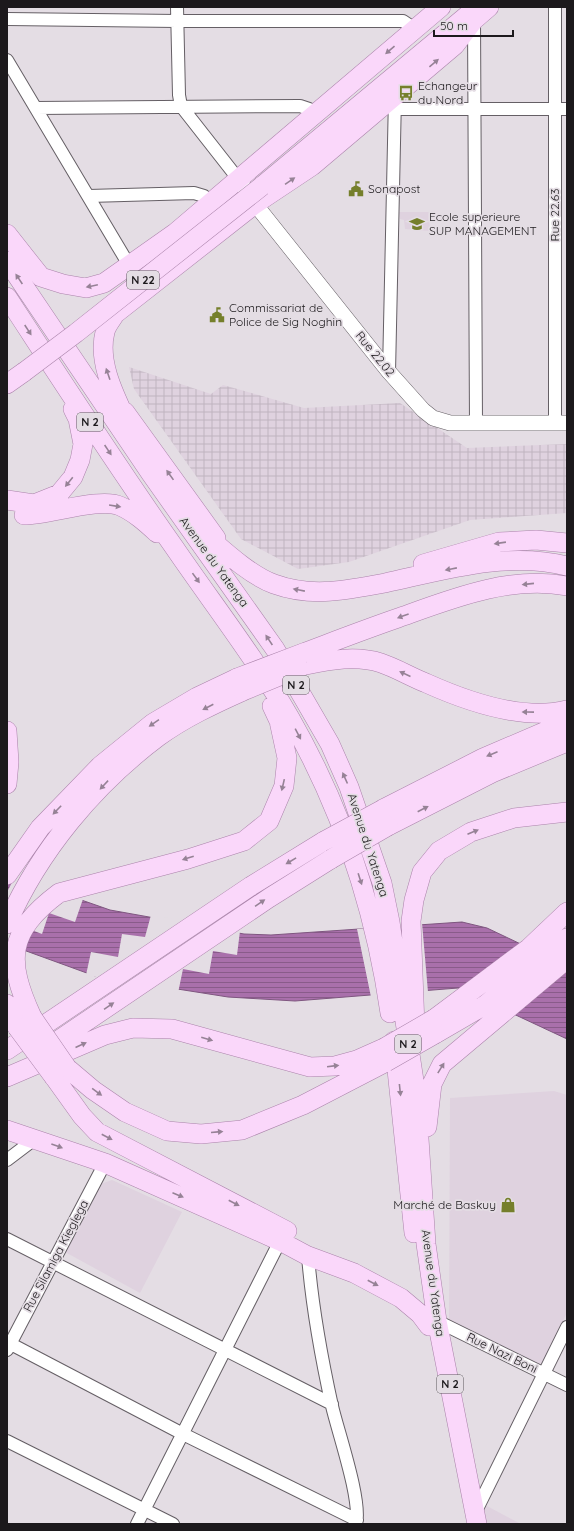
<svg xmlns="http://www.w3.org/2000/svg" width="574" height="1531" font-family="Quicksand,sans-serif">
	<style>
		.built { fill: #dfd2df }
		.industrial { fill: url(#industrial-grid) }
		.water { fill: url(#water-rules); stroke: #7f5680 }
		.pier { fill: #e4dde4 }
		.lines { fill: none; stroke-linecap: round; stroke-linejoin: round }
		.minor-casing { stroke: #655f65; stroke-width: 14 }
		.tertiary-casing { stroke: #655f65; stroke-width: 16 }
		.primary-casing { stroke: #aa83aa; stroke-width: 20 }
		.minor { stroke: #fff; stroke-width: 12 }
		.tertiary { stroke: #fff; stroke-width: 15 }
		.primary { stroke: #fad7fa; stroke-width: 19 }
		.primary-bridge-casing { stroke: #aa83aa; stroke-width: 20; stroke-linecap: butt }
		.primary-bridge { stroke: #fad7fa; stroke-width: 19 }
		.oneway { fill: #968296 }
		.labels { text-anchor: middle; stroke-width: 3.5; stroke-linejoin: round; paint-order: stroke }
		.shield { fill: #e4dde4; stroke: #585458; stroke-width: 1 }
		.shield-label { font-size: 11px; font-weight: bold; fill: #1c191c }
		.poi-label { font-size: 12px; fill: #1c191c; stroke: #e4dde4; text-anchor: start }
		.street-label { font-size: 12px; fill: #1c191c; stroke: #e4dde4 }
	</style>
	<defs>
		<pattern id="industrial-grid" width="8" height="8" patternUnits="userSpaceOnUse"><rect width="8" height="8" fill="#dfd2df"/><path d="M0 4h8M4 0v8" fill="none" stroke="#bfb4bf"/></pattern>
		<pattern id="water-rules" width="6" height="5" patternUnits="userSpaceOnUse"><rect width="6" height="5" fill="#a970ab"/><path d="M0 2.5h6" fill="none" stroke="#895b8a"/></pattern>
	</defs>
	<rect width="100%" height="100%" fill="#e4dde4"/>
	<!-- built -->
	<path class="built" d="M399 212H429L430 231 405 229 404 220 400 219Z
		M554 1091 567 1095V1313L539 1369 449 1323 450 1098Z
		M112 1180 182 1212 140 1293 65 1252 101 1184Z
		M485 1505 521 1524H486L483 1512Z"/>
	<!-- industrial -->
	<path class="industrial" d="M129 367 211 394 223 385 304 408 400 403 467 448 567 444V513L470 520 349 562 298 569 241 539 134 389Z"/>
	<!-- water -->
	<path class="water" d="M7 874 110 910 244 934 271 935 462 922 487 928 567 966V1039L458 988 295 1001 228 997 95 976 7 944Z"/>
	<!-- pier -->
	<path class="pier" d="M16 875 83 899 75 922 49 913 42 934 29 929 21 951 7 946V892Z
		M151 915 240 931 237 955 213 951 209 974 183 969 178 993 86 975 91 952 118 957 122 934 145 937Z
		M422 923 428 992 371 997 357 929Z"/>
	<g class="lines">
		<!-- minor casing -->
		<g class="minor-casing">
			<path id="minor" d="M177 7 179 95 181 106 239 180
				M555 7V422
				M7 19 177 21H403L415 29
				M474 20 476 423
				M7 60 129 265
				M36 108 300 106 309 109 315 115
				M395 109H567
				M89 196 194 193 204 196 210 203
				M389 372 395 97
				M7 1160 36 1138
				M7 1239 332 1404
				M308 1256C312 1306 321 1356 332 1406 338 1432 362 1501 356 1524
				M437 1321 567 1385
				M7 1342 183 1434 357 1520
				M7 1350 105 1163
				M7 1441 173 1524
				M475 1513 567 1327
				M137 1524 280 1241"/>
		</g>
		<!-- tertiary casing -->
		<g class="tertiary-casing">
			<path id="tertiary" d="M239 180 255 204 389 372 423 410 433 418 450 423H567"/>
		</g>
		<!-- primary casing -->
		<g class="primary-casing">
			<path id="primary" d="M262 186 470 13
				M7 234 41 277 63 284 86 288 104 283 175 233 441 7
				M7 261 151 474 275 649 330 744 349 787 382 883 390 922 416 1094 426 1244 437 1321 477 1524
				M7 297C62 381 116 465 174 547 213 604 255 658 290 718 342 809 375 909 390 1013
				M7 384 24 372
				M125 412 216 538
				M129 426C116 398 97 363 105 332 106 326 112 319 115 314L255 204 312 166 455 45 474 20 489 7
				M7 500 34 504 59 494 73 477 80 460 83 444 78 419 73 409
				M24 515C49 515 100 497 120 506 134 512 146 523 157 533
				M201 531C221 548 249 575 274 584 313 598 346 590 385 583 445 570 506 551 567 566
				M423 564 499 542 536 540 567 543
				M303 653C335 641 366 629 398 618 451 599 510 575 567 586
				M306 665C331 660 356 655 381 663 396 668 411 677 426 683 466 701 523 721 567 710
				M7 731 9 762 7 784
				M383 809 483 758 567 722
				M388 826 492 773 567 742
				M7 875 40 828 100 766 153 723 197 697 237 678
				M7 924C39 851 94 785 158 737 184 718 214 704 243 691
				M7 1004 17 1027
				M32 1017C6 960 7 932 59 893L188 859 244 841 269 821 284 786 287 758 279 721 272 706
				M434 1019 529 948 567 912
				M415 1027 411 921 414 900 422 872 439 851 471 832 514 818 567 812
				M435 1034 485 1005 567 938
				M394 1041 414 1233
				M7 1050 251 886 324 841
				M38 1054 269 898 331 859
				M67 1068 93 1090 125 1112 167 1131 201 1134 242 1130 303 1105 386 1062
				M7 1077 105 1035 133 1028 172 1029 310 1067 335 1066 357 1060 384 1048
				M54 1077 82 1116 97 1132 287 1231
				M427 1127 432 1084 442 1064 567 959
				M7 1130 105 1163 280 1241 308 1256 354 1273 401 1298 420 1314 429 1326"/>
		</g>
		<!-- minor -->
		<use href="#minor" class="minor"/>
		<!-- tertiary -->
		<use href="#tertiary" class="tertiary"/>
		<!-- primary -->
		<use href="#primary" class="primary"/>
		<!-- primary-bridge casing -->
		<g class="primary-bridge-casing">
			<path id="primary-bridge" d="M24 372 76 333 262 186
				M237 678 303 653
				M243 691 299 668
				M324 841 383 809
				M331 859 388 826
				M32 1017 67 1068
				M17 1027 54 1077
				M384 1048 434 1019
				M386 1062 435 1034"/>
		</g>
		<!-- primary-bridge -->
		<use href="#primary-bridge" class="primary-bridge"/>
	</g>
	<!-- one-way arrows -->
	<defs><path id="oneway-solid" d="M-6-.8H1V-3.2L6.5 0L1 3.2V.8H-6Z"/></defs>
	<g class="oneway">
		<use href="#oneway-solid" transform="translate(390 50) rotate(139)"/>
		<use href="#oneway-solid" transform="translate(434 63) rotate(-40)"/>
		<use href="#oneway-solid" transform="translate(290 181) rotate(-34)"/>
		<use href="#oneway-solid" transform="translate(19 279) rotate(-124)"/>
		<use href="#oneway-solid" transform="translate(92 286) rotate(168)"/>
		<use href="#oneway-solid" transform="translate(28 330) rotate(57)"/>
		<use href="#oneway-solid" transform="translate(108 374) rotate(-109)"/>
		<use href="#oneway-solid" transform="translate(108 450) rotate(56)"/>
		<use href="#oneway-solid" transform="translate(170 475) rotate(-125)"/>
		<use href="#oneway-solid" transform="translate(69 482) rotate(129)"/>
		<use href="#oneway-solid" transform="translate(115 506) rotate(9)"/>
		<use href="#oneway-solid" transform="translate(500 543) rotate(172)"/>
		<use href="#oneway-solid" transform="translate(451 569) rotate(169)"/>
		<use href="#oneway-solid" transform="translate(196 578) rotate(54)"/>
		<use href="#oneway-solid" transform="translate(528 584) rotate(174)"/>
		<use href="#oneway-solid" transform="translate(299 590) rotate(-169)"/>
		<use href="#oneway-solid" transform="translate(403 616) rotate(160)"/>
		<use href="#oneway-solid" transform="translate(269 640) rotate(-124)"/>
		<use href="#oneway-solid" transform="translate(405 674) rotate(-156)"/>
		<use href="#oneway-solid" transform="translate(208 707) rotate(153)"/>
		<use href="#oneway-solid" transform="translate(528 712) rotate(-179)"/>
		<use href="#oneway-solid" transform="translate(154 723) rotate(146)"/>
		<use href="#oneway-solid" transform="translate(298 734) rotate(62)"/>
		<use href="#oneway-solid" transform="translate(492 754) rotate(157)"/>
		<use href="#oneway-solid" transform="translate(345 778) rotate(-114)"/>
		<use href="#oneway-solid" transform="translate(104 785) rotate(133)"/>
		<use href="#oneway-solid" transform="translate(283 785) rotate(103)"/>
		<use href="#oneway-solid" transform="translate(423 809) rotate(-27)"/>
		<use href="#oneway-solid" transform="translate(57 810) rotate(134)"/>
		<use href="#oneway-solid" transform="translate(473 832) rotate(-23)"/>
		<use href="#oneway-solid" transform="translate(188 858) rotate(163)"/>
		<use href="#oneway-solid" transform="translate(291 861) rotate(149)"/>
		<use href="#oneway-solid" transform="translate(360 879) rotate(72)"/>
		<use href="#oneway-solid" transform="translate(260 903) rotate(-34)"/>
		<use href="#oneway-solid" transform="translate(109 1006) rotate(-34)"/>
		<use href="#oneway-solid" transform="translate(207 1039) rotate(16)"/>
		<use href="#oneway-solid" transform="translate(81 1045) rotate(-24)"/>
		<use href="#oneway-solid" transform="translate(333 1066) rotate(-7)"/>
		<use href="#oneway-solid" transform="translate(441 1068) rotate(-58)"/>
		<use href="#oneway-solid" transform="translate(400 1090) rotate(84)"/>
		<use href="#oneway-solid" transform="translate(97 1092) rotate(36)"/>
		<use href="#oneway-solid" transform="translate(217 1132) rotate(-5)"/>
		<use href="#oneway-solid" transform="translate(107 1137) rotate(28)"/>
		<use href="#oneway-solid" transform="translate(57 1146) rotate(20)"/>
		<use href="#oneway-solid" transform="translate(178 1195) rotate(23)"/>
		<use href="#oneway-solid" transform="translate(234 1203) rotate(28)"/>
		<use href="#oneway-solid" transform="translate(373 1283) rotate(28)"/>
	</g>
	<!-- icons -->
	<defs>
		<g id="bus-bare" transform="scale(1.2)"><path d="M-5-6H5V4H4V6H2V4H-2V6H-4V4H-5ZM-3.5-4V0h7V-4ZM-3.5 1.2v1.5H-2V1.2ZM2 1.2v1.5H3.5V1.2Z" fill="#757f2b" stroke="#e4dde4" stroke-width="2.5" paint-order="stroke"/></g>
		<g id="civic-bare" transform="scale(1.2)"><path d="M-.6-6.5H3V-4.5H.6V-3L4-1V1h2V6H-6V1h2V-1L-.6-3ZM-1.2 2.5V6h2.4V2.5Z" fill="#757f2b" stroke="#e4dde4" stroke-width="2.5" paint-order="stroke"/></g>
		<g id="university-bare" transform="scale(1.2)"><path d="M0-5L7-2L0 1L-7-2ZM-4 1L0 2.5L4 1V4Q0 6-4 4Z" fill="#757f2b" stroke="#e4dde4" stroke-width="2.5" paint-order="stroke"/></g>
		<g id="shop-bare" transform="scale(1.2)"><path d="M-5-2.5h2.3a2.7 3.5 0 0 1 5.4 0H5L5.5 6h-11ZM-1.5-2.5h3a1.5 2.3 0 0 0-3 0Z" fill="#757f2b" stroke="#e4dde4" stroke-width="2.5" paint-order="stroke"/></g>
	</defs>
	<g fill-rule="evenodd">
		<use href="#bus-bare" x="406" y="93"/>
		<use href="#civic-bare" x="356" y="189"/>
		<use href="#university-bare" x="417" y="224"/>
		<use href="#civic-bare" x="217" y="315"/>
		<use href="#shop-bare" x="508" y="1205"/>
	</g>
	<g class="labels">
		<!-- shield labels -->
		<g class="shield">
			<rect x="127" y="271" width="32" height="18" rx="3"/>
			<rect x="77" y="413" width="26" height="18" rx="3"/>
			<rect x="283" y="676" width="26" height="18" rx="3"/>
			<rect x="395" y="1035" width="26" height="18" rx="3"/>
			<rect x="437" y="1375" width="26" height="18" rx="3"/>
		</g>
		<g class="shield-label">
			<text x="143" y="284">N 22</text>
			<text x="90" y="426">N 2</text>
			<text x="296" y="689">N 2</text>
			<text x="408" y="1048">N 2</text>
			<text x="450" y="1388">N 2</text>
		</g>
		<!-- poi labels -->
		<g class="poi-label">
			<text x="418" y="90">Echangeur<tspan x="418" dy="14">du Nord</tspan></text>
			<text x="368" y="193">Sonapost</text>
			<text x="429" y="221">Ecole superieure<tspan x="429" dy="14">SUP MANAGEMENT</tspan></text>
			<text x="229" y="312">Commissariat de<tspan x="229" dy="14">Police de Sig Noghin</tspan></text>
			<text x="496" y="1209" text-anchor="end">Marché de Baskuy</text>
		</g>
		<!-- street labels -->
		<g class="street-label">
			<text transform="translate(555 215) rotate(-90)" y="4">Rue 22.63</text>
			<text transform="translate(375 354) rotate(51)" y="4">Rue 22.02</text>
			<text transform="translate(214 562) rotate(54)" y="4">Avenue du Yatenga</text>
			<text transform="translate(368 845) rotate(72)" y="4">Avenue du Yatenga</text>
			<text transform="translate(56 1256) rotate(-62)" y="4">Rue Silamiga Kieglega</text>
			<text transform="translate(433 1283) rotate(82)" y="4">Avenue du Yatenga</text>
			<text transform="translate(502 1353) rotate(26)" y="4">Rue Nazi Boni</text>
		</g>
	</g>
	<!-- border -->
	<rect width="574" height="1531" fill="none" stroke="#1c191c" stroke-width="16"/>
	<!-- scale -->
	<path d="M434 30v6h79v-6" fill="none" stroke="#1c191c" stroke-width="2"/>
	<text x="440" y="30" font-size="12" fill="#1c191c" stroke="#e4dde4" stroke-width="3" paint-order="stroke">50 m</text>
</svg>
